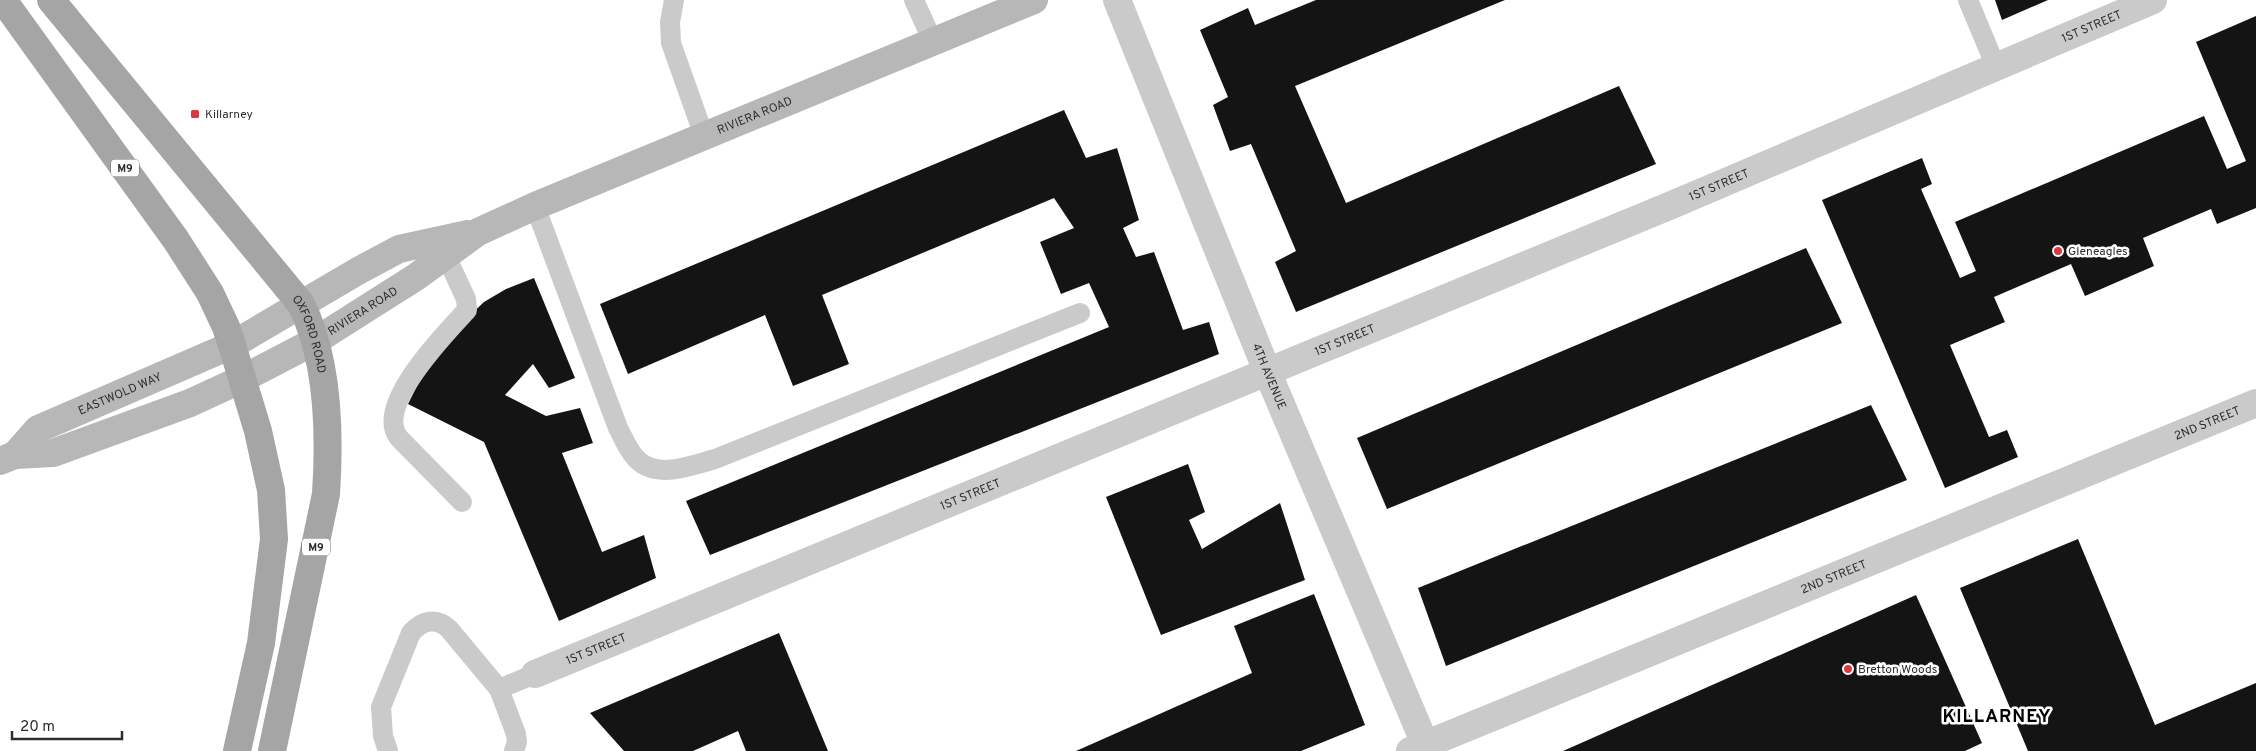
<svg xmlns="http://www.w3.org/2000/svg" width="2256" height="751" font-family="Overpass,sans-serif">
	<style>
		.building { fill: #141414 }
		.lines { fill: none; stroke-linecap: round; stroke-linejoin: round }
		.service { stroke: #cacaca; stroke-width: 20 }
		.minor { stroke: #cacaca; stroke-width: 28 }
		.secondary { stroke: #b7b7b7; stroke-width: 28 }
		.primary { stroke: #a5a5a5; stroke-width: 28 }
		.poi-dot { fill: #da3943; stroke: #fff; stroke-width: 2 }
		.labels { text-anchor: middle; stroke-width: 5; stroke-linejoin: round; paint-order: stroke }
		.shield { fill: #fff; stroke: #6c6c6c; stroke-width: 1 }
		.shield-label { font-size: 11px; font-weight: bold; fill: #2d2d2d }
		.street-label { font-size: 12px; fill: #2d2d2d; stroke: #fff }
		.poi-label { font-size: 12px; fill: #2d2d2d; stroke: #fff; text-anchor: start }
		.district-label { font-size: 18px; font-weight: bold; letter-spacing: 1px; fill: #000; stroke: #fff }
	</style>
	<rect width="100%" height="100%" fill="#fff"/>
	<!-- building -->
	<path class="building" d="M1316 0H1505L1295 86 1346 203 1619 86 1656 164 1296 312 1275 262 1296 251 1251 144 1230 151 1213 105 1228 97 1200 30 1248 8 1255 25Z
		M1995 0H2048L2002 20Z
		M2256 16V208L2217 224 2211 209 2143 238 2154 266 2085 296 2071 264 1994 297 2005 322 1950 345 1989 437 2007 430 2018 457 1945 488 1822 200 1922 158 1932 184 1921 189 1960 278 1976 271 1955 222 2204 116 2227 169 2246 161 2196 42Z
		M1064 110 1086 158 1117 148 1139 220 1123 228 1136 257 1154 252 1183 330 1209 322 1219 354 710 555 686 501 1109 327 1089 283 1061 294 1040 242 1074 228 1054 198 822 295 849 364 793 386 765 315 628 374 600 304Z
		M1806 248 1842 323 1387 509 1357 438Z
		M534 278 575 378 549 388 533 364 505 395 546 416 580 408 593 443 562 453 602 552 644 535 656 578 559 621 484 442 408 404 420 380 464 321 484 302 506 289Z
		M1871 405 1907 480 1446 666 1418 588Z
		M1188 464 1205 512 1189 520 1202 549 1280 503 1305 580 1161 635 1106 497Z
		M2078 539 2155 725 2256 683V751H2028L1960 588Z
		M1314 594 1365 725 1301 751H1076L1252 673 1234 626Z
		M1916 595 1982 743 1965 751H1563Z
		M779 633 828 751H746L738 731 693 751H624L590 713Z"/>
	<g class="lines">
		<!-- service -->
		<path class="service" d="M674 0 670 22 671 43 704 136
			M914 0 933 42
			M1968 0 1996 67
			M535 206 618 428C623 437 627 448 634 456 653 481 690 466 715 459L1080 313
			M441 245 466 299 467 310C446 333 373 406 399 438L462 502
			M499 689 535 674
			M388 751 383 736 381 707 411 633C422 620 437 617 449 629L499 689 516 734 517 742 514 751"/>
		<!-- minor -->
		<g class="minor">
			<path id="s1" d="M1117 0 1267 371 1428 751"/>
			<path id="s2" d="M535 674 1674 204 2153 0"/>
			<path id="s3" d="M1410 751 2256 403"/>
		</g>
		<!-- secondary -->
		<g class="secondary">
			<path id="s4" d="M15 455 38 429 232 345 358 271 399 249 468 234"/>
			<path id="s5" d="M0 461 15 455 53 453 190 403 242 379 315 341 416 277 478 232 535 206 1034 0"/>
		</g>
		<!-- primary -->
		<g class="primary">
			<path d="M3 0 176 240 210 293 226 327 232 345 258 431 271 490 274 539 261 643 237 751"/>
			<path id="s6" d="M51 0 301 304C328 358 330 434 326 494L272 751"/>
		</g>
	</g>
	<!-- markers -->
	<g class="poi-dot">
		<rect x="190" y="109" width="10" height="10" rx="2.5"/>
		<circle cx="2058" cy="251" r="5"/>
		<circle cx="1848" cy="669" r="5"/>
	</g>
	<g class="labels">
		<!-- shield labels -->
		<g class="shield">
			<rect x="111" y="159.5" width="28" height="17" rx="4"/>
			<rect x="302" y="538.5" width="28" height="17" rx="4"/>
		</g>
		<g class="shield-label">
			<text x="125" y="172">M9</text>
			<text x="316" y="551">M9</text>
		</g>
		<!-- street labels -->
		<g class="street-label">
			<text dy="4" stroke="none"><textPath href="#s2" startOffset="1686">1ST STREET</textPath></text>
			<text dy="4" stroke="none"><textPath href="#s5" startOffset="836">RIVIERA ROAD</textPath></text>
			<text dy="4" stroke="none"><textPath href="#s2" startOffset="1281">1ST STREET</textPath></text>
			<text dy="4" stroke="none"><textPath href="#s5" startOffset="396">RIVIERA ROAD</textPath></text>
			<text dy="4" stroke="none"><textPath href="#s6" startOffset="425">OXFORD ROAD</textPath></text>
			<text dy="4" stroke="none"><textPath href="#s2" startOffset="876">1ST STREET</textPath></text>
			<text dy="4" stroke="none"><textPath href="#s1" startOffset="406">4TH AVENUE</textPath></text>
			<text dy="4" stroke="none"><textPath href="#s4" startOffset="124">EASTWOLD WAY</textPath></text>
			<text dy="4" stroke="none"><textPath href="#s3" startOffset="862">2ND STREET</textPath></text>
			<text dy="4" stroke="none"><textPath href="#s2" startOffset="471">1ST STREET</textPath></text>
			<text dy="4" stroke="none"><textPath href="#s3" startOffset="458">2ND STREET</textPath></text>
			<text dy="4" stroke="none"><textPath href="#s2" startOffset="66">1ST STREET</textPath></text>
		</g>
		<!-- poi labels -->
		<g class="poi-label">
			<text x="205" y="118">Killarney</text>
			<text x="2068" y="255">Gleneagles</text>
			<text x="1858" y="673">Bretton Woods</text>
		</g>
		<!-- district labels -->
		<g class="district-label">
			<text x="1997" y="722">KILLARNEY</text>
		</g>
	</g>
	<!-- scale -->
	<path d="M12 731v8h110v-8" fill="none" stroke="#2d2d2d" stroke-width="2.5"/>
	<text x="20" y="731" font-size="15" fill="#2d2d2d" stroke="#ffffff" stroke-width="4" paint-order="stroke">20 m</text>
</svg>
